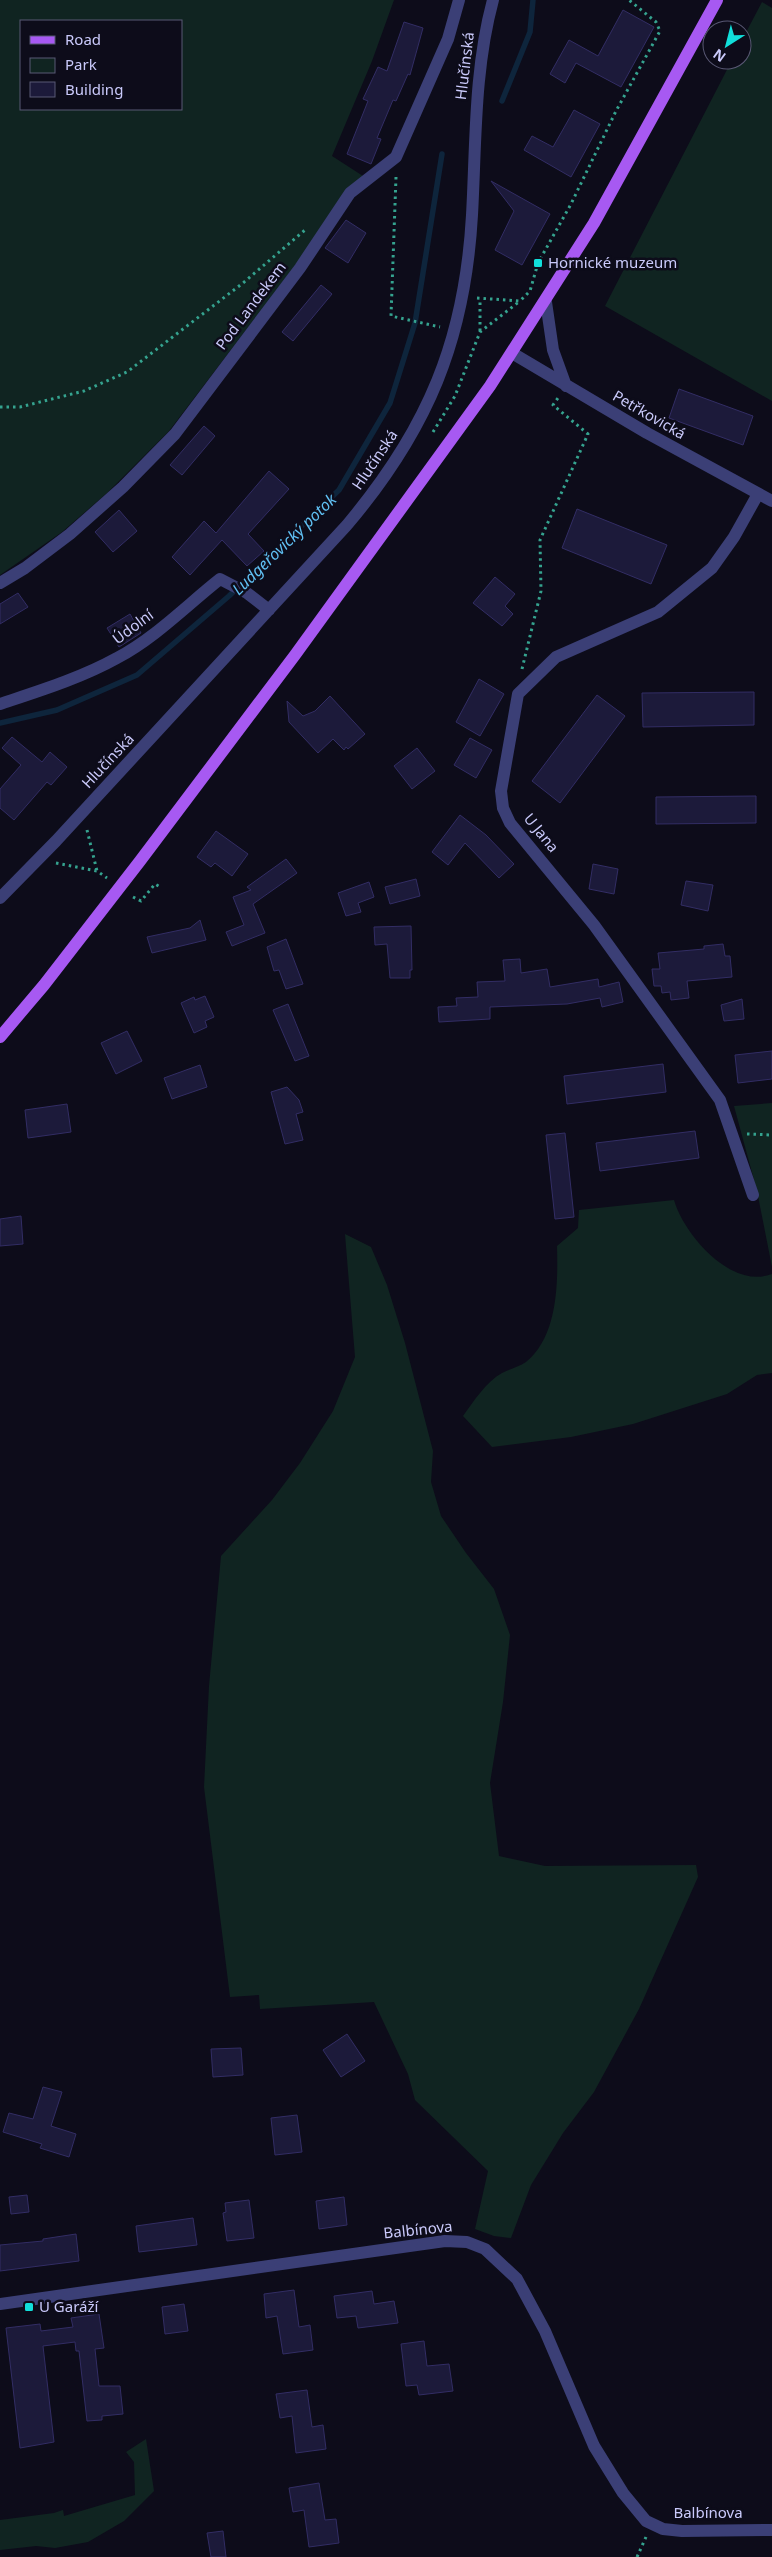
<svg xmlns="http://www.w3.org/2000/svg" width="772" height="2557" font-family="'Noto Sans',sans-serif">
	<style>
		.green { fill: #102421; fill-rule: evenodd }
		.lines { fill: none; stroke-linecap: round; stroke-linejoin: round }
		.stream { stroke: #0e253c; stroke-width: 5.5 }
		.building { fill: #1c1a3a; stroke: #322d64 }
		.path { stroke: #35a38f; stroke-width: 3; stroke-dasharray: 2.5 4; stroke-linecap: butt }
		.minor { stroke: #3b3f76; stroke-width: 12 }
		.major { stroke: #a759f2; stroke-width: 12 }
		.poi-dot { fill: #11dfdb; stroke: #0d0c1a; stroke-width: 2 }
		.labels { text-anchor: middle; stroke-width: 5; stroke-linejoin: round; paint-order: stroke }
		.street-label { font-size: 15px; fill: #cacafb; stroke: #0d0c1a }
		.poi-label { font-size: 15px; fill: #cacafb; stroke: #0d0c1a; text-anchor: start }
		.water-label { font-size: 16px; font-style: italic; fill: #60c0f3; stroke: #0d0c1a }
	</style>
	<rect width="100%" height="100%" fill="#0d0c1a"/>
	<!-- green -->
	<path class="green" d="M0 0H394L372 61 332 156 363 176 169 431 107 493 62 532 0 575ZM21 21H181V109H21Z
		M762 2 772 8V401L605 306 732 60H742V40Z
		M772 1103V1267L757 1191 734 1106Z
		M674 1200C684 1235 732 1290 772 1274V1373L757 1375 727 1394 633 1424 571 1437 492 1447 463 1416C473 1402 486 1382 502 1373 509 1369 519 1367 526 1362 558 1336 558 1283 557 1246L578 1228 579 1210Z
		M345 1234 371 1247 387 1285 405 1343 433 1451 431 1482 441 1516 466 1553 494 1589 510 1635 503 1702 490 1783 499 1856 545 1866 696 1865 698 1877 639 2009 594 2092 563 2133 531 2185 511 2238 494 2236 475 2229 488 2171 415 2100 408 2074 374 2002 260 2009 259 1995 230 1997 204 1787 209 1686 221 1556 272 1500 300 1463 333 1411 355 1357Z
		M146 2439 154 2491 124 2521 88 2542 55 2548 36 2546 0 2550V2520L54 2513 63 2510 64 2516 135 2495 134 2462 126 2452Z"/>
	<g class="lines">
		<!-- stream -->
		<path class="stream" d="M502 101 530 32 533 0
			M0 723 57 710 137 675 229 596 339 490 390 403 415 323 442 154"/>
	</g>
	<!-- building -->
	<path class="building" d="M623 10 654 27 621 87 576 63 565 83 550 74 569 40 598 56Z
		M404 22 423 28 410 75 408 74 396 101 393 100 377 138 381 139 371 164 347 154 368 101 363 99 378 67 387 71Z
		M574 110 600 124 571 177 524 150 532 136 553 147Z
		M491 181 550 214 522 265 495 250 514 211Z
		M346 220 366 233 348 263 325 248Z
		M321 285 332 294 293 341 282 332Z
		M679 389 753 416 743 445 669 418Z
		M204 426 215 436 182 475 170 465Z
		M269 471 289 489 248 534 264 551 247 566 222 540 190 575 172 557 204 521 216 533Z
		M577 509 667 545 651 584 562 548Z
		M119 510 137 531 113 552 95 532Z
		M495 577 515 594 505 606 513 614 502 626 473 603Z
		M18 593 28 607 0 624V604Z
		M130 614 141 633 119 647 107 628Z
		M479 679 504 694 480 736 456 722Z
		M754 692V725L643 727 642 693Z
		M597 695 625 716 560 803 532 781Z
		M330 696 365 734 348 749 346 747 344 750 333 739 318 753 289 722 287 701 303 716 315 711Z
		M12 737 42 762 50 752 67 767 51 785 47 782 14 820 0 808V789L21 765 2 748Z
		M470 738 492 750 476 778 454 765Z
		M417 748 435 771 412 789 394 766Z
		M756 796V823L656 824V797Z
		M460 815 486 835 514 864 499 878 465 843 448 865 432 852Z
		M216 831 248 854 232 876 215 863 211 867 197 857Z
		M286 859 297 873 253 904 265 933 232 946 226 932 244 925 233 897 251 890 247 887Z
		M593 864 618 869 614 894 589 889Z
		M416 879 420 896 390 904 385 887Z
		M686 881 713 885 708 911 681 905Z
		M369 882 374 897 358 903 361 912 346 916 338 893Z
		M200 920 206 940 152 953 147 937 190 928Z
		M411 926 412 970H410V978H390L387 944 375 945 374 927Z
		M286 939 303 984 286 989 279 970 274 971 267 947Z
		M723 944 725 956H730L732 977 687 981 689 998 671 1000 670 992 662 993 661 986H654L652 969H660L658 953 704 949V946Z
		M520 959 521 973 547 969 550 987 598 979 599 987 619 982 623 1002 602 1007 600 998 567 1004 490 1007V1019L439 1022 438 1007 457 1006 456 998 478 997 477 982 505 981 503 960Z
		M205 996 214 1017 205 1021 207 1027 194 1033 181 1003 194 997 195 1000Z
		M742 999 744 1019 724 1021 721 1005Z
		M288 1004 309 1056 295 1061 273 1010Z
		M127 1031 142 1061 116 1074 101 1043Z
		M772 1051V1079L738 1083 735 1055Z
		M663 1064 666 1092 567 1104 564 1076Z
		M200 1065 207 1087 172 1099 164 1078Z
		M287 1087 299 1100 303 1112 296 1114 303 1140 285 1144 271 1092Z
		M67 1104 71 1132 28 1138 25 1110Z
		M695 1131 699 1158 600 1171 596 1143Z
		M565 1133 574 1217 555 1219 546 1135Z
		M21 1216 23 1244 0 1246V1219Z
		M347 2034 365 2061 341 2077 323 2050Z
		M241 2048 243 2075 213 2077 211 2049Z
		M43 2087 62 2092 51 2126 76 2134 69 2157 40 2148 42 2144 3 2132 9 2113 33 2119Z
		M297 2115 302 2152 275 2155 271 2118Z
		M27 2195 29 2212 11 2214 9 2197Z
		M344 2197 347 2225 319 2229 316 2201Z
		M249 2200 254 2238 227 2241 223 2213 226 2212 225 2203Z
		M193 2218 197 2245 139 2252 136 2226Z
		M76 2234 79 2261 0 2271V2245L43 2241V2239Z
		M294 2290 299 2327 310 2325 313 2350 283 2354 277 2316 266 2318 264 2294Z
		M372 2291 374 2304 394 2301 398 2323 358 2328 356 2316 337 2318 334 2296Z
		M184 2304 188 2331 165 2334 162 2307Z
		M99 2314 104 2348 95 2349 99 2386H120L123 2414 102 2416V2420L87 2421 79 2351H76L75 2342 43 2346 54 2442 20 2448 6 2328 40 2324 41 2331 73 2327 71 2318Z
		M424 2341 427 2366 449 2364 453 2391 419 2395 417 2385 406 2386 401 2344Z
		M307 2390 312 2427 323 2425 326 2449 296 2453 292 2416 280 2418 276 2394Z
		M319 2483 325 2520 336 2519 339 2543 309 2547 304 2510 293 2512 289 2488Z
		M223 2531 226 2557H211L207 2533Z"/>
	<g class="lines">
		<!-- path -->
		<path class="path" d="M396 177 391 316 440 327
			M477 298 520 301 530 291 538 263 571 204 616 111 660 31 656 22 629 0
			M480 331V299
			M0 407H20L84 391 127 372 243 283 305 230
			M433 432 455 396 480 332 520 301
			M522 669 541 591 540 540 588 434 553 405 558 398
			M87 830 97 871
			M56 863 97 871 107 878
			M133 897 141 901 155 884 162 888
			M747 1134 772 1135
			M637 2557 646 2537"/>
		<!-- minor -->
		<path class="minor" d="M546 302 553 350 566 386
			M512 353 647 433 772 501
			M0 583 25 568 70 534 123 487 175 434 300 268 350 193 396 157 448 39 459 0
			M0 704C39 691 81 678 117 658 155 638 187 605 220 579L247 593 269 610
			M0 898 56 841 347 525C428 429 465 340 472 215 476 143 474 70 493 0
			M753 1195 720 1100 594 925 510 823 503 808 501 791 518 694 556 657 658 612 712 568 734 537 758 494
			M0 2304 445 2241 467 2242 485 2249 517 2279 545 2331 594 2446 623 2493 646 2521 663 2529 682 2531 772 2530"/>
		<!-- major -->
		<path class="major" d="M0 1037 44 985 140 861 295 655 490 386 594 223 717 0"/>
	</g>
	<!-- markers -->
	<g class="poi-dot">
		<rect x="533" y="258" width="10" height="10" rx="2.5"/>
		<rect x="24" y="2302" width="10" height="10" rx="2.5"/>
	</g>
	<g class="labels">
		<!-- street labels -->
		<g class="street-label">
			<text transform="translate(465 66) rotate(-83)" y="5">Hlučínská</text>
			<text transform="translate(251 306) rotate(-53)" y="5">Pod Landekem</text>
			<text transform="translate(649 415) rotate(30)" y="5">Petřkovická</text>
			<text transform="translate(375 460) rotate(-56)" y="5">Hlučínská</text>
			<text transform="translate(133 627) rotate(-37)" y="5">Údolní</text>
			<text transform="translate(108 761) rotate(-47)" y="5">Hlučínská</text>
			<text transform="translate(541 833) rotate(51)" y="5">U Jana</text>
			<text transform="translate(418 2230) rotate(-6)" y="5">Balbínova</text>
			<text x="708" y="2518">Balbínova</text>
		</g>
		<!-- poi labels -->
		<g class="poi-label">
			<text x="548" y="268">Hornické muzeum</text>
			<text x="39" y="2312">U Garáží</text>
		</g>
		<!-- water labels -->
		<g class="water-label">
			<text transform="translate(284 544) rotate(-44)" y="6">Ludgeřovický potok</text>
		</g>
	</g>
	<!-- legend -->
	<rect x="20" y="20" width="162" height="90" fill="#0d0c1a" stroke="#595874"/>
	<rect x="30" y="36" width="25" height="8" fill="#a759f2" stroke="#595874"/>
	<text x="65" y="45" font-size="15" fill="#cacafb">Road</text>
	<rect x="30" y="58" width="25" height="15" fill="#102421" stroke="#595874"/>
	<text x="65" y="70" font-size="15" fill="#cacafb">Park</text>
	<rect x="30" y="82" width="25" height="15" fill="#1c1a3a" stroke="#595874"/>
	<text x="65" y="95" font-size="15" fill="#cacafb">Building</text>
	<!-- north arrow -->
	<g transform="translate(727 45) rotate(216)"><circle r="24" fill="#0d0c1a" stroke="#595874"/>
	<path d="M0-4L9 19L0 12L-9 19Z" fill="#11dfdb"/>
	<text y="-8" font-size="14" font-weight="bold" text-anchor="middle" fill="#cacafb">N</text>
	</g>
</svg>
